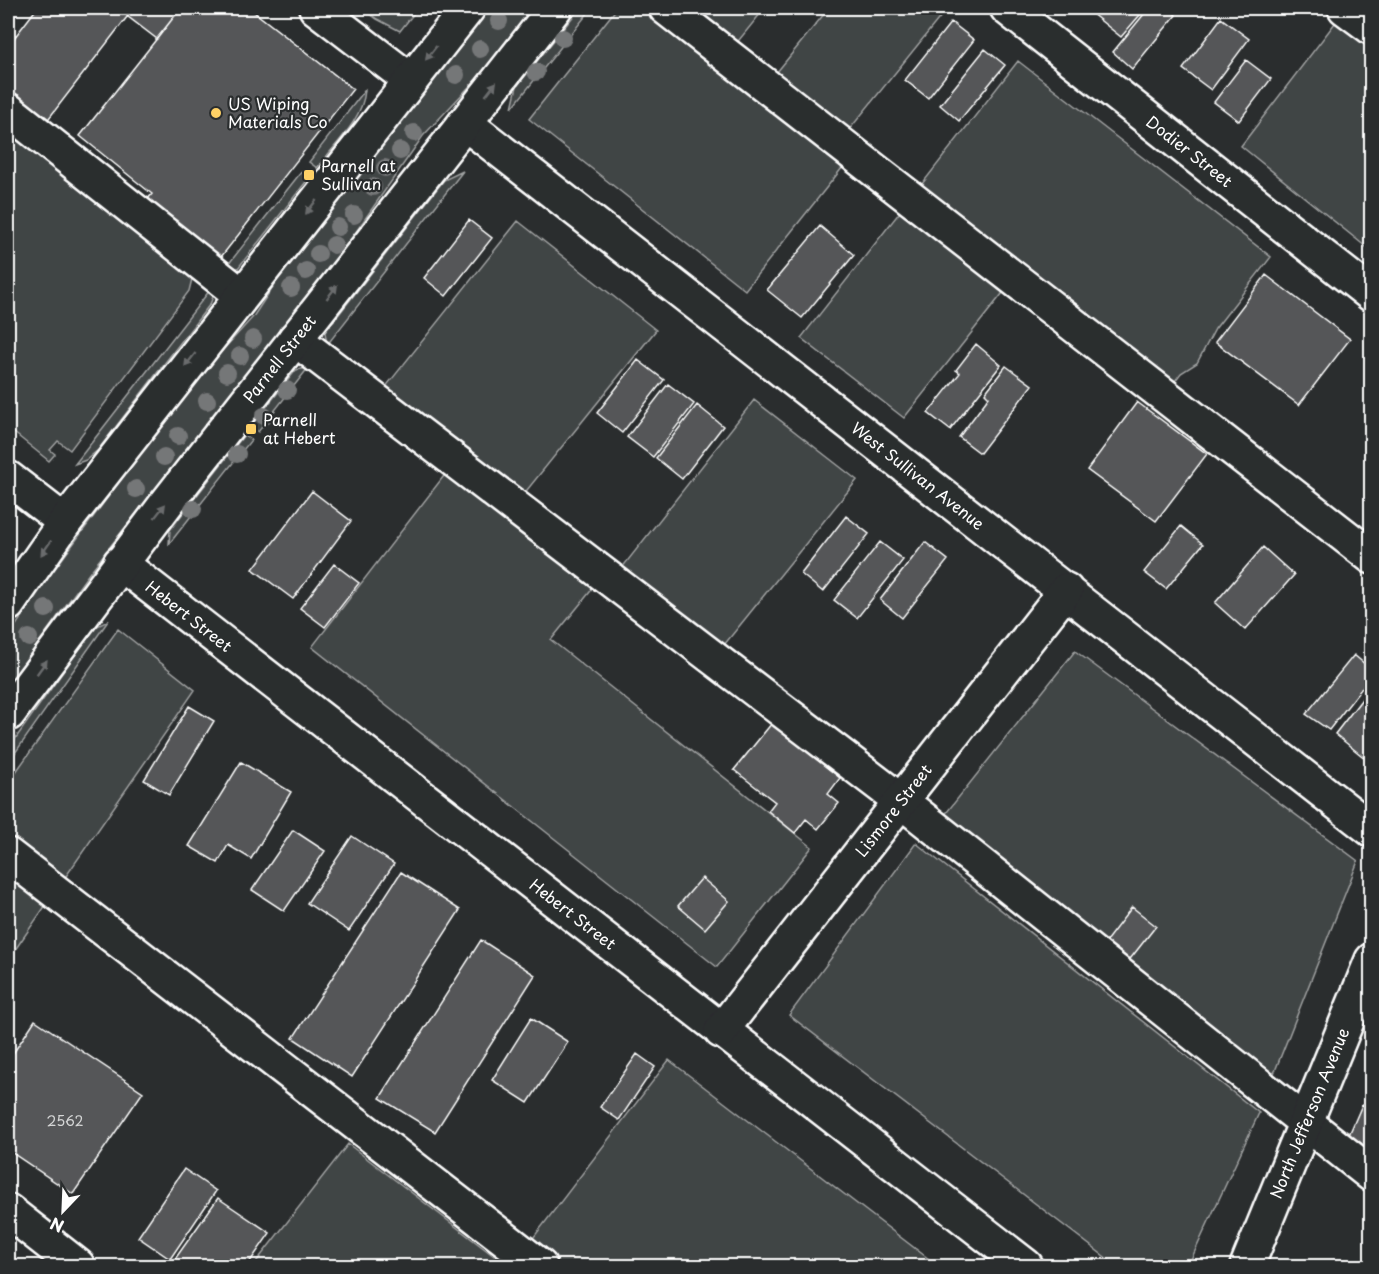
<svg xmlns="http://www.w3.org/2000/svg" width="1379" height="1274" font-family="'Playpen Sans',sans-serif">
	<style>
		.green { fill: #414445; stroke: #a0a2a2; stroke-width: 1.5 }
		.building { fill: #555758; stroke: #fff; stroke-width: 1.5 }
		.lines { fill: none; stroke-linecap: round; stroke-linejoin: round }
		.minor-casing { stroke: #fff; stroke-width: 38 }
		.major-casing { stroke: #fff; stroke-width: 38 }
		.minor { stroke: #2a2d2e; stroke-width: 33 }
		.major { stroke: #2a2d2e; stroke-width: 33 }
		.tree { fill: #757778 }
		.oneway { fill: #6a6c6d }
		.poi-dot { fill: #ffd166; stroke: #2a2d2e; stroke-width: 2 }
		.labels { text-anchor: middle; stroke-width: 4.5; stroke-linejoin: round; paint-order: stroke }
		.number-label { font-size: 14px; fill: #d4d5d5 }
		.poi-label { font-size: 16px; fill: #fff; stroke: #2a2d2e; text-anchor: start }
		.street-label { font-size: 16px; fill: #fff; stroke: #2a2d2e }
	</style>
	<rect width="100%" height="100%" fill="#2a2d2e"/>
	<filter id="ink" filterUnits="userSpaceOnUse"><feTurbulence type="fractalNoise" baseFrequency=".0167" numOctaves="2"/><feDisplacementMap in="SourceGraphic" scale="12" xChannelSelector="R" yChannelSelector="G"/><feConvolveMatrix kernelMatrix="1 2 1 2 8 2 1 2 1" color-interpolation-filters="sRGB"/></filter>
	<g filter="url(#ink)">
		<!-- green -->
		<path class="green" d="M362 8H418L400 31 377 19Z
			M490 8H535L497 57 423 136 339 256 90 572 8 685V637L51 574 165 420 199 376 253 317 288 264Z
			M580 8H592L512 108 517 86Z
			M617 8H650L846 163 745 290 529 119Z
			M688 8H765L735 45Z
			M829 8H942L946 10 849 130 777 72Z
			M1338 19 1371 45V251L1241 146Z
			M1018 61 1271 257 1215 329 1197 363 1181 373 1172 385 918 189Z
			M365 90C363 120 334 145 317 168L309 162Z
			M8 127 193 275 189 291 70 450 58 441 50 450 55 454 49 461 8 428Z
			M302 171 309 178 238 268 227 266Z
			M463 171 327 345 325 332 444 180Z
			M903 208 1006 289 904 418 801 338Z
			M518 221 656 330 523 495 384 389Z
			M210 290 213 297 210 304 98 450 86 460 75 464Z
			M308 368 258 432 251 426 296 370Z
			M754 400 857 480 724 645 621 569Z
			M244 435 251 440 169 544 170 530Z
			M450 468 594 587 551 640 812 847 717 967 312 647Z
			M108 621 8 763V749L87 638 95 627Z
			M118 629 195 690 62 882 8 840V783Z
			M1075 651 1358 861 1271 1081 939 822Z
			M916 843 1259 1113 1188 1266H1117L789 1015Z
			M8 873 46 905 8 960Z
			M669 1060 938 1266H561L530 1242Z
			M348 1144 507 1266H253Z"/>
		<!-- building -->
		<path class="building" d="M37 8H134L46 122 8 92V46Z
			M133 8H170L177 13 157 39 127 16Z
			M181 8H249L353 89 221 257 147 200 152 194 80 136Z
			M1096 8H1146L1121 37 1091 13Z
			M1149 8H1168L1176 15 1132 69 1113 52Z
			M1221 18 1249 39 1211 90 1183 69Z
			M951 22 974 40 928 98 905 80Z
			M985 49 1005 65 959 121 940 105Z
			M1246 60 1271 79 1239 121 1214 102Z
			M469 220 492 238 446 296 424 278Z
			M820 226 854 255 802 318 767 290Z
			M1266 275 1350 339 1299 405 1215 342Z
			M976 344 1001 365 950 430 928 413 960 373 956 370Z
			M638 360 664 380 622 433 597 413Z
			M1006 366 1032 385 980 453 959 437 989 397 985 393Z
			M668 384 694 404 653 457 627 437Z
			M1137 402 1207 454 1156 521 1087 470Z
			M697 405 723 426 682 479 656 458Z
			M312 491 351 521 293 599 253 569Z
			M846 516 869 534 823 592 801 574Z
			M1181 526 1203 544 1166 589 1144 572Z
			M880 542 903 560 857 618 834 600Z
			M925 542 948 560 902 618 880 600Z
			M1263 547 1294 575 1245 630 1215 603Z
			M334 564 359 583 325 627 300 608Z
			M1354 655 1372 670V675L1329 730 1306 714Z
			M1372 686V764L1335 734Z
			M189 706 214 721 169 795 144 780Z
			M772 723 840 778 828 794 839 803 818 829 806 819 795 833 768 811 775 802 734 770Z
			M241 762 291 792 251 859 228 845 218 863 189 846Z
			M293 830 325 851 284 911 252 890Z
			M352 836 394 864 349 931 307 903Z
			M401 872 460 910 352 1077 293 1038Z
			M702 878 729 901 705 929 678 906Z
			M1132 907 1156 926 1127 963 1103 945Z
			M481 940 535 975 435 1132 380 1098Z
			M531 1018 568 1042 528 1103 492 1080Z
			M35 1020 143 1092 73 1194 8 1150V1061Z
			M637 1054 655 1067 619 1120 600 1107Z
			M1362 1105 1372 1109V1156L1345 1144Z
			M184 1169 216 1191 170 1259 138 1237Z
			M218 1198 270 1233 247 1266H170Z"/>
		<g class="lines">
			<!-- minor casing -->
			<g class="minor-casing">
				<g id="minor">
					<path d="M316 8 410 80"/>
					<path d="M666 8 1372 557"/>
					<path id="s1" d="M1007 8 1372 295"/>
					<path d="M1345 8 1372 28"/>
					<path d="M8 110 241 295"/>
					<path id="s2" d="M465 123 1372 830"/>
					<path d="M295 339 901 801 1372 1175"/>
					<path d="M8 478 65 522"/>
					<path id="s3" d="M120 563 1026 1266"/>
					<path d="M8 855 540 1266"/>
					<path id="s4" d="M721 1031 1066 590"/>
					<path d="M8 1211 78 1266"/>
					<path id="s5" d="M1247 1266 1372 960"/>
				</g>
			</g>
			<!-- major casing -->
			<g class="major-casing">
				<g id="major">
					<path d="M8 604 65 522 468 8"/>
					<path id="s6" d="M8 714 166 504 555 8"/>
				</g>
			</g>
			<!-- minor -->
			<use href="#minor" class="minor"/>
			<!-- major -->
			<use href="#major" class="major"/>
		</g>
		<!-- trees -->
		<g class="tree">
			<circle cx="499" cy="21" r="9"/>
			<circle cx="563" cy="38" r="9"/>
			<circle cx="480" cy="49" r="9"/>
			<circle cx="536" cy="72" r="9"/>
			<circle cx="456" cy="75" r="9"/>
			<circle cx="414" cy="133" r="9"/>
			<circle cx="400" cy="151" r="9"/>
			<circle cx="385" cy="168" r="9"/>
			<circle cx="373" cy="187" r="9"/>
			<circle cx="354" cy="215" r="9"/>
			<circle cx="338" cy="227" r="9"/>
			<circle cx="334" cy="245" r="9"/>
			<circle cx="318" cy="254" r="9"/>
			<circle cx="306" cy="271" r="9"/>
			<circle cx="291" cy="288" r="9"/>
			<circle cx="253" cy="339" r="9"/>
			<circle cx="240" cy="356" r="9"/>
			<circle cx="227" cy="373" r="9"/>
			<circle cx="287" cy="390" r="9"/>
			<circle cx="207" cy="401" r="9"/>
			<circle cx="264" cy="416" r="9"/>
			<circle cx="178" cy="436" r="9"/>
			<circle cx="237" cy="454" r="9"/>
			<circle cx="164" cy="457" r="9"/>
			<circle cx="136" cy="489" r="9"/>
			<circle cx="193" cy="509" r="9"/>
			<circle cx="46" cy="609" r="9"/>
			<circle cx="29" cy="638" r="9"/>
		</g>
		<!-- one-way arrows -->
		<defs><path id="oneway-solid" d="M-6-.8H1V-3.2L6.5 0L1 3.2V.8H-6Z" transform="scale(1.5)"/></defs>
		<g class="oneway">
			<use href="#oneway-solid" transform="translate(431 53) rotate(128)"/>
			<use href="#oneway-solid" transform="translate(491 89) rotate(-52)"/>
			<use href="#oneway-solid" transform="translate(311 207) rotate(128)"/>
			<use href="#oneway-solid" transform="translate(332 292) rotate(-52)"/>
			<use href="#oneway-solid" transform="translate(190 360) rotate(128)"/>
			<use href="#oneway-solid" transform="translate(160 511) rotate(-52)"/>
			<use href="#oneway-solid" transform="translate(46 548) rotate(125)"/>
			<use href="#oneway-solid" transform="translate(42 667) rotate(-54)"/>
		</g>
	</g>
	<!-- markers -->
	<g class="poi-dot">
		<circle cx="216" cy="113" r="6"/>
		<rect x="303" y="169" width="12" height="12" rx="3"/>
		<rect x="245" y="423" width="12" height="12" rx="3"/>
	</g>
	<g class="labels">
		<!-- number labels -->
		<g class="number-label">
			<text x="65" y="1126">2562</text>
		</g>
		<!-- poi labels -->
		<g class="poi-label">
			<text x="228" y="110">US Wiping<tspan x="228" dy="18">Materials Co</tspan></text>
			<text x="321" y="172">Parnell at<tspan x="321" dy="18">Sullivan</tspan></text>
			<text x="263" y="426">Parnell<tspan x="263" dy="18">at Hebert</tspan></text>
		</g>
		<!-- street labels -->
		<g class="street-label">
			<text dy="6" stroke="none"><textPath href="#s1" startOffset="232">Dodier Street</textPath></text>
			<text dy="6" stroke="none"><textPath href="#s6" startOffset="447">Parnell Street</textPath></text>
			<text dy="6" stroke="none"><textPath href="#s2" startOffset="574">West Sullivan Avenue</textPath></text>
			<text dy="6" stroke="none"><textPath href="#s3" startOffset="87">Hebert Street</textPath></text>
			<text dy="6" stroke="none"><textPath href="#s4" startOffset="280">Lismore Street</textPath></text>
			<text dy="6" stroke="none"><textPath href="#s3" startOffset="573">Hebert Street</textPath></text>
			<text dy="6" stroke="none"><textPath href="#s5" startOffset="165">North Jefferson Avenue</textPath></text>
		</g>
	</g>
	<!-- margin -->
	<rect width="1379" height="1274" fill="none" stroke="#2a2d2e" stroke-width="30"/>
	<rect x="15" y="15" width="1349" height="1244" fill="none" stroke="#fff" stroke-width="2" filter="url(#ink)"/>
	<!-- north arrow -->
	<g transform="translate(63 1211) rotate(203)" stroke="#2a2d2e" stroke-width="4.5" paint-order="stroke">
	<path d="M0-4.5L10 22L0 15L-10 22Z" fill="#ffffff"/>
	<text y="-9" font-size="16" font-weight="bold" text-anchor="middle" fill="#ffffff">N</text>
	</g>
</svg>
